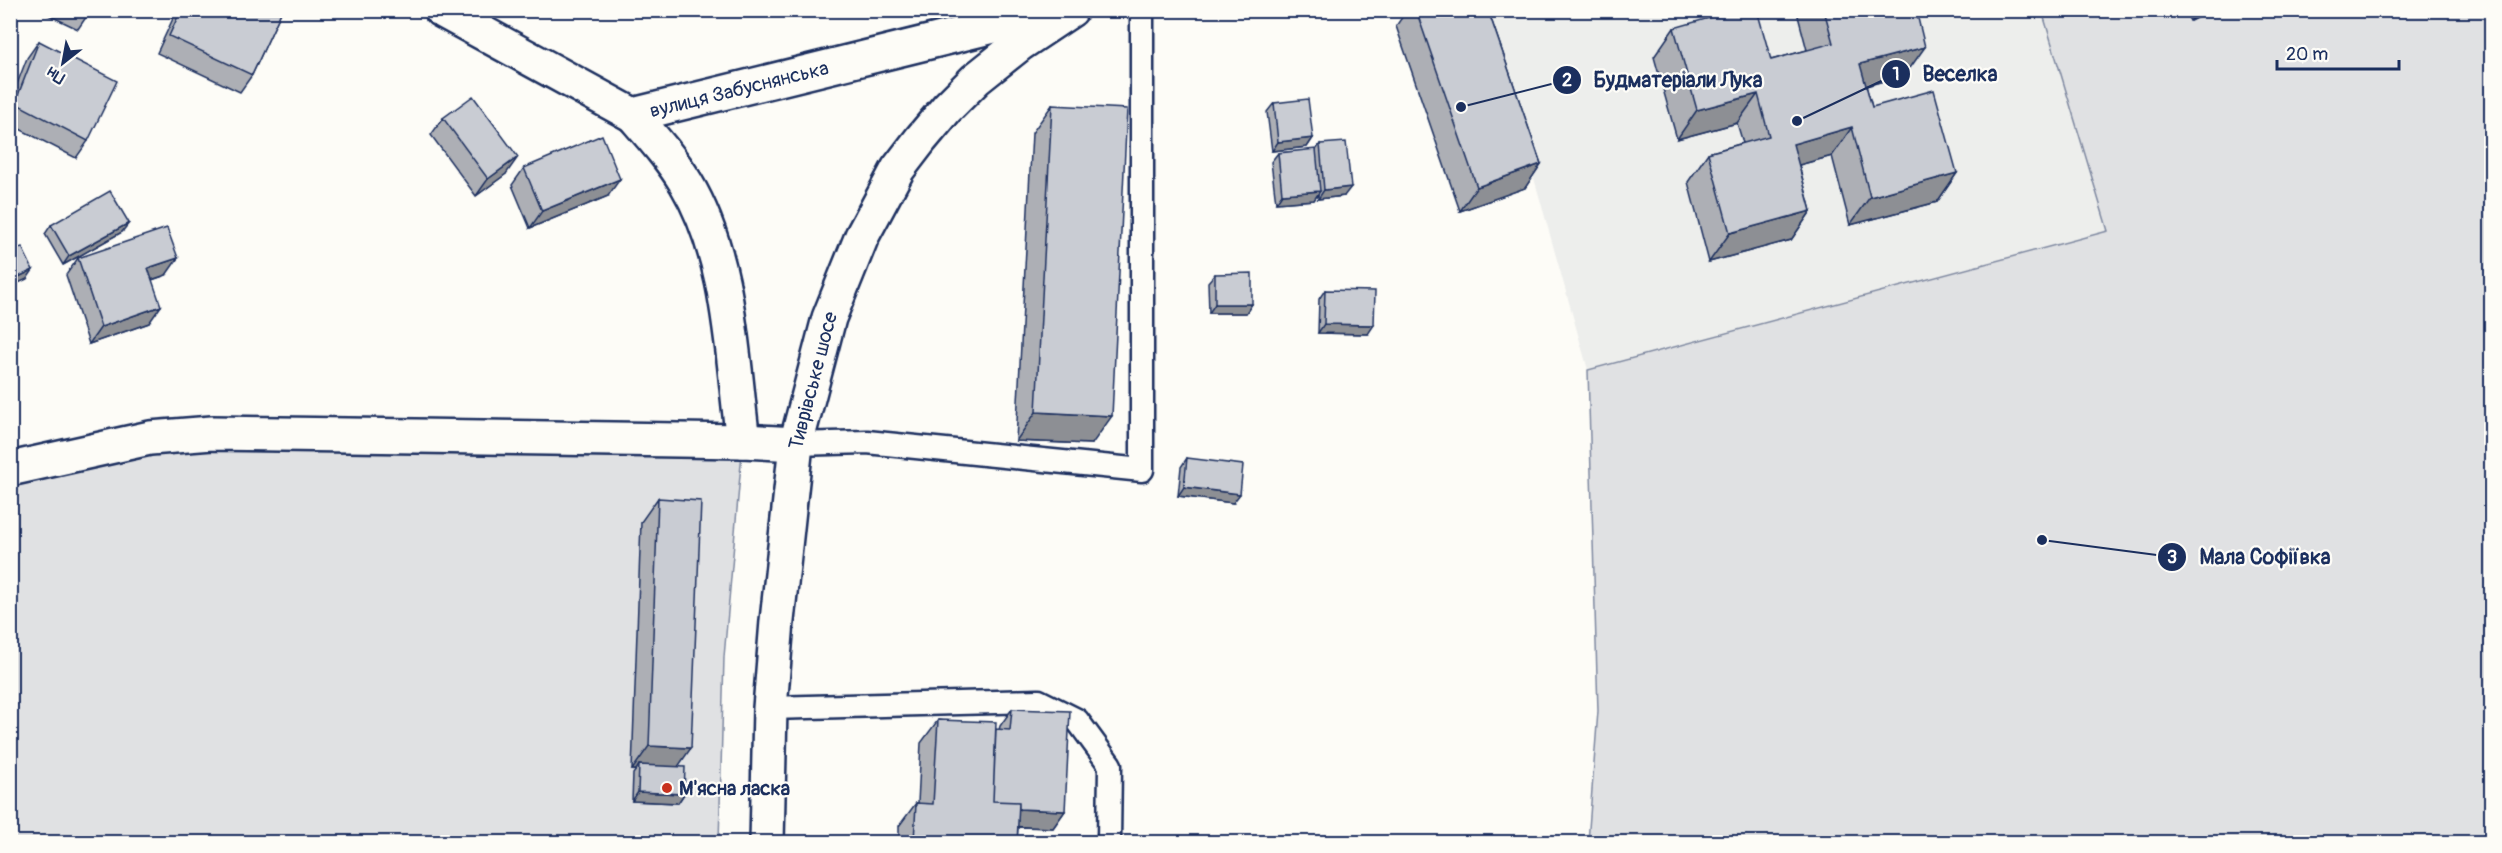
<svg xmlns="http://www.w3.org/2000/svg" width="2502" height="853" font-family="Pangolin,sans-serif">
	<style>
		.built { fill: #edeeec }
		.green { fill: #e0e1e3; stroke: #7e88a0; stroke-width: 1.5 }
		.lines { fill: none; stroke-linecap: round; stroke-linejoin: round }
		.service-casing { stroke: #1b2f5e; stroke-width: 27 }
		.minor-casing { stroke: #1b2f5e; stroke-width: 38 }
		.secondary-casing { stroke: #1b2f5e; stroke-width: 38 }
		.service { stroke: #fdfcf7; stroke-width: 22 }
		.minor { stroke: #fdfcf7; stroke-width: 33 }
		.secondary { stroke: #fdfcf7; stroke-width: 33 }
		.wall { fill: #adafb5; stroke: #1b2f5e; stroke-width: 1.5 }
		.shaded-wall { fill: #8d8f94; stroke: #1b2f5e; stroke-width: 1.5 }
		.building { fill: #c9ccd3; stroke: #1b2f5e; stroke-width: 1.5 }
		.poi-dot { fill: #c8321e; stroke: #fdfcf7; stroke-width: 2 }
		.labels { text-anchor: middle; stroke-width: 4.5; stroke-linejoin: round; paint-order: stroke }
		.street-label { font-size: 20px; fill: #1b2f5e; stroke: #fdfcf7 }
		.poi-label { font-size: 20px; font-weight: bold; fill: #1b2f5e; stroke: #fdfcf7; text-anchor: start }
		.leader { fill: none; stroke: #1b2f5e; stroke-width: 2 }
		.callout-dot { fill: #1b2f5e; stroke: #fdfcf7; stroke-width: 2 }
		.mark-label { font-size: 18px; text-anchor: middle; font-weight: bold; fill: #fff }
		.callout-label { font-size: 21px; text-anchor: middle; font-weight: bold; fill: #1b2f5e; stroke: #fdfcf7; stroke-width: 4.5; stroke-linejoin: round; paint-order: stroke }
	</style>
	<rect width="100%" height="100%" fill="#fdfcf7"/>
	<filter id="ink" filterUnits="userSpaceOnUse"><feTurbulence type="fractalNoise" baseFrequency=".0167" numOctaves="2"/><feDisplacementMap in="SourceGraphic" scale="12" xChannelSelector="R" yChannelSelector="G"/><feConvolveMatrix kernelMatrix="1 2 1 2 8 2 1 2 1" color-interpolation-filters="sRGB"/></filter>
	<g filter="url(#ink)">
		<!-- built -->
		<path class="built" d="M1487 11H2042L2108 231 1588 370Z"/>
		<!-- green -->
		<path class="green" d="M2042 11H2491V842H1588L1598 711 1588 370 2108 231Z
			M150 438 743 441 724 657 719 842H11V469Z"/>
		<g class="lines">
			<!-- service casing -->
			<g class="service-casing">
				<path id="service" d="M796 444 867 442 1142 470V10
					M770 708 1039 701 1077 720 1110 765 1109 842"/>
			</g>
			<!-- minor casing -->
			<g class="minor-casing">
				<g id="minor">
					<path id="s1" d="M441 10 633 115 1059 10"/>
					<path d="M633 115C652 137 671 158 686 183 731 258 732 357 743 441"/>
					<path d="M10 469 150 438 212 433 743 441 796 444"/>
				</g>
			</g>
			<!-- secondary casing -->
			<g class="secondary-casing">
				<g id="secondary">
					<path id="s2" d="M767 842 770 708 777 621 796 444 829 318 862 236 898 169 921 139 947 108 976 79 1020 44 1071 10"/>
				</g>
			</g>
			<!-- service -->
			<use href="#service" class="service"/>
			<!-- minor -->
			<use href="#minor" class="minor"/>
			<!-- secondary -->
			<use href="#secondary" class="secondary"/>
		</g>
		<!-- wall -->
		<path class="wall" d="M38 10H91L78 29Z
			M162 10H171L169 14Z
			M177 10H282L252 75 240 92 157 53Z
			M1407 10H1488L1541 164 1525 188 1460 211 1396 26Z
			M1801 10H1916L1905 75 1866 86 1872 107 1957 173 1937 202 1850 225 1832 156 1799 165 1811 211 1791 240 1709 262 1688 182 1708 153 1743 143 1737 123 1677 139 1654 57 1674 28 1771 60 1807 50 1798 16Z
			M2184 10H2212L2190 21Z
			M39 41 88 141 76 158 10 124V102L27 58Z
			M1274 103 1313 138 1307 147 1272 151 1267 112Z
			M1052 105 1092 444 1016 441 1032 133Z
			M443 118 506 174 476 196 431 135Z
			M1320 144 1344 196 1318 199V194L1314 200 1276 203 1271 162 1278 153 1316 150Z
			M524 168 608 196 530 228 512 185Z
			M51 225 122 232 63 265 45 234Z
			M78 258 166 275 152 280 149 323 89 344 66 275Z
			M1215 274 1252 304 1246 313H1209L1208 282Z
			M1325 290 1368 334 1318 333 1319 299Z
			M1187 458 1233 503 1178 496 1181 467Z
			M658 498 678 766 684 794 678 803 632 801 633 774 636 770H632L641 522Z
			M1012 709 1065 811 1053 828 1018 827 1017 843H899V826L916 803H918L921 743 938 720 999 730 1000 726Z"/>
		<!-- shaded-wall -->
		<path class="shaded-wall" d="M2198 10H2212L2190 21Z
			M1925 47 1905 75 1840 93 1860 64Z
			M1758 94 1737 123 1677 139 1697 110Z
			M1852 127 1832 156 1773 172 1793 144Z
			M1313 138 1307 147 1272 151 1278 142Z
			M518 157 506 174 476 196 488 179Z
			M1541 164 1525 188 1460 211 1477 187Z
			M1957 173 1937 202 1850 225 1870 197Z
			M620 179 608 196 530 228 542 211Z
			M1351 187 1344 196 1318 199 1324 190Z
			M1320 191 1314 200 1276 203 1282 194Z
			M1811 211 1791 240 1709 262 1730 233Z
			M129 223 122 232 63 265 69 256Z
			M17 237 10 246V240Z
			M178 258 166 275 136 285 148 268Z
			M33 270 27 279 10 287V281Z
			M1215 304H1252L1246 313H1209Z
			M161 306 149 323 89 344 101 327Z
			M1324 324 1374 325 1368 334 1318 333Z
			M1036 412 1112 416 1092 444 1016 441Z
			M1184 487 1240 494 1233 503 1178 496Z
			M649 746 691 748 675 771 639 765 636 770H632Z
			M638 792 684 794 678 803 632 801Z
			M988 808 1065 811 1053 828 976 825Z"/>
		<!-- building -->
		<path class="building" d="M181 10H282L252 75 169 36Z
			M1416 10H1488L1541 164 1477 187Z
			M1737 10H1757L1771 60 1833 43 1824 10H1916L1925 47 1860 64 1872 107 1934 90 1957 173 1870 197 1852 127 1793 144 1811 211 1730 233 1708 153 1769 136 1758 94 1697 110 1674 28Z
			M39 41 117 81 88 141 15 103Z
			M473 96 518 157 488 179 443 118Z
			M1308 99 1313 138 1278 142 1274 103Z
			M1052 105 1127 109 1112 416 1036 412Z
			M602 135 620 179 542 211 524 168Z
			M1346 142 1351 187 1324 190 1320 144Z
			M1316 149 1320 191 1282 194 1278 153Z
			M110 191 129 223 69 256 51 225Z
			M10 224 17 237 10 240Z
			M167 228 178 258 148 268 161 306 101 327 78 258Z
			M22 247 33 270 10 281V252Z
			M1252 273V304H1215V274Z
			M1325 290 1375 291 1374 325 1324 324Z
			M1187 458 1243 465 1240 494 1184 487Z
			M658 498 701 501 691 748 649 746Z
			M1012 709 1070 711 1065 811 1019 809V802L993 801 996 729 1010 730Z
			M938 720 996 722 993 801 1019 802 1017 843 914 842 916 803 933 804Z
			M639 765 685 767 684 794 638 792Z"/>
	</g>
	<!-- markers -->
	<circle class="poi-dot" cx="667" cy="788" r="6"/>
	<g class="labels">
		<!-- street labels -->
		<g class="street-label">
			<text dy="7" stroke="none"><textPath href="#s1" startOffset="328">вулиця Забуснянська</textPath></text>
			<text dy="7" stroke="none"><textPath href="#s2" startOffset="465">Тиврівське шосе</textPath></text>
		</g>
		<!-- poi labels -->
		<g class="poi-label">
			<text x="679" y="795">М'ясна ласка</text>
		</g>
	</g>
	<!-- callouts -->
	<path class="leader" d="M1797 121L1896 74M1461 107L1567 80M2042 540L2172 557"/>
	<g class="callout-dot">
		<circle cx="1797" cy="121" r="6"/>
		<circle cx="1461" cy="107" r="6"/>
		<circle cx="2042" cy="540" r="6"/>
		<circle cx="1896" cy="74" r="15"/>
		<circle cx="1567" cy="80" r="15"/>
		<circle cx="2172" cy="557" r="15"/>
	</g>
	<g class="mark-label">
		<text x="1896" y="80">1</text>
		<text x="1567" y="86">2</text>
		<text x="2172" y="563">3</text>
	</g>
	<g class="callout-label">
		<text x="1960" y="81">Веселка</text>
		<text x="1678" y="87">Будматеріали Лука</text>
		<text x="2265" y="564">Мала Софіївка</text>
	</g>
	<!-- margin -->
	<rect width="2502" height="853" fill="none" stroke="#fdfcf7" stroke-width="36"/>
	<rect x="18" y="18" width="2466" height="817" fill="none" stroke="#1b2f5e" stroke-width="2" filter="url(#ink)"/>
	<!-- north arrow -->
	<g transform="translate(63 63) rotate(211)" stroke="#fdfcf7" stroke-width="4.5" paint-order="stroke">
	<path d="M0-4.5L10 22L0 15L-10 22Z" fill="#1b2f5e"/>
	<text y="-9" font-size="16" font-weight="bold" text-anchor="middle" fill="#1b2f5e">Пн</text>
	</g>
	<!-- scale -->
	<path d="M2277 60v9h122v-9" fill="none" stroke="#1b2f5e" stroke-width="3"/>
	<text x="2286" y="60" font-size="18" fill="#1b2f5e" stroke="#fdfcf7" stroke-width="4.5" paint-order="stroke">20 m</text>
</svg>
